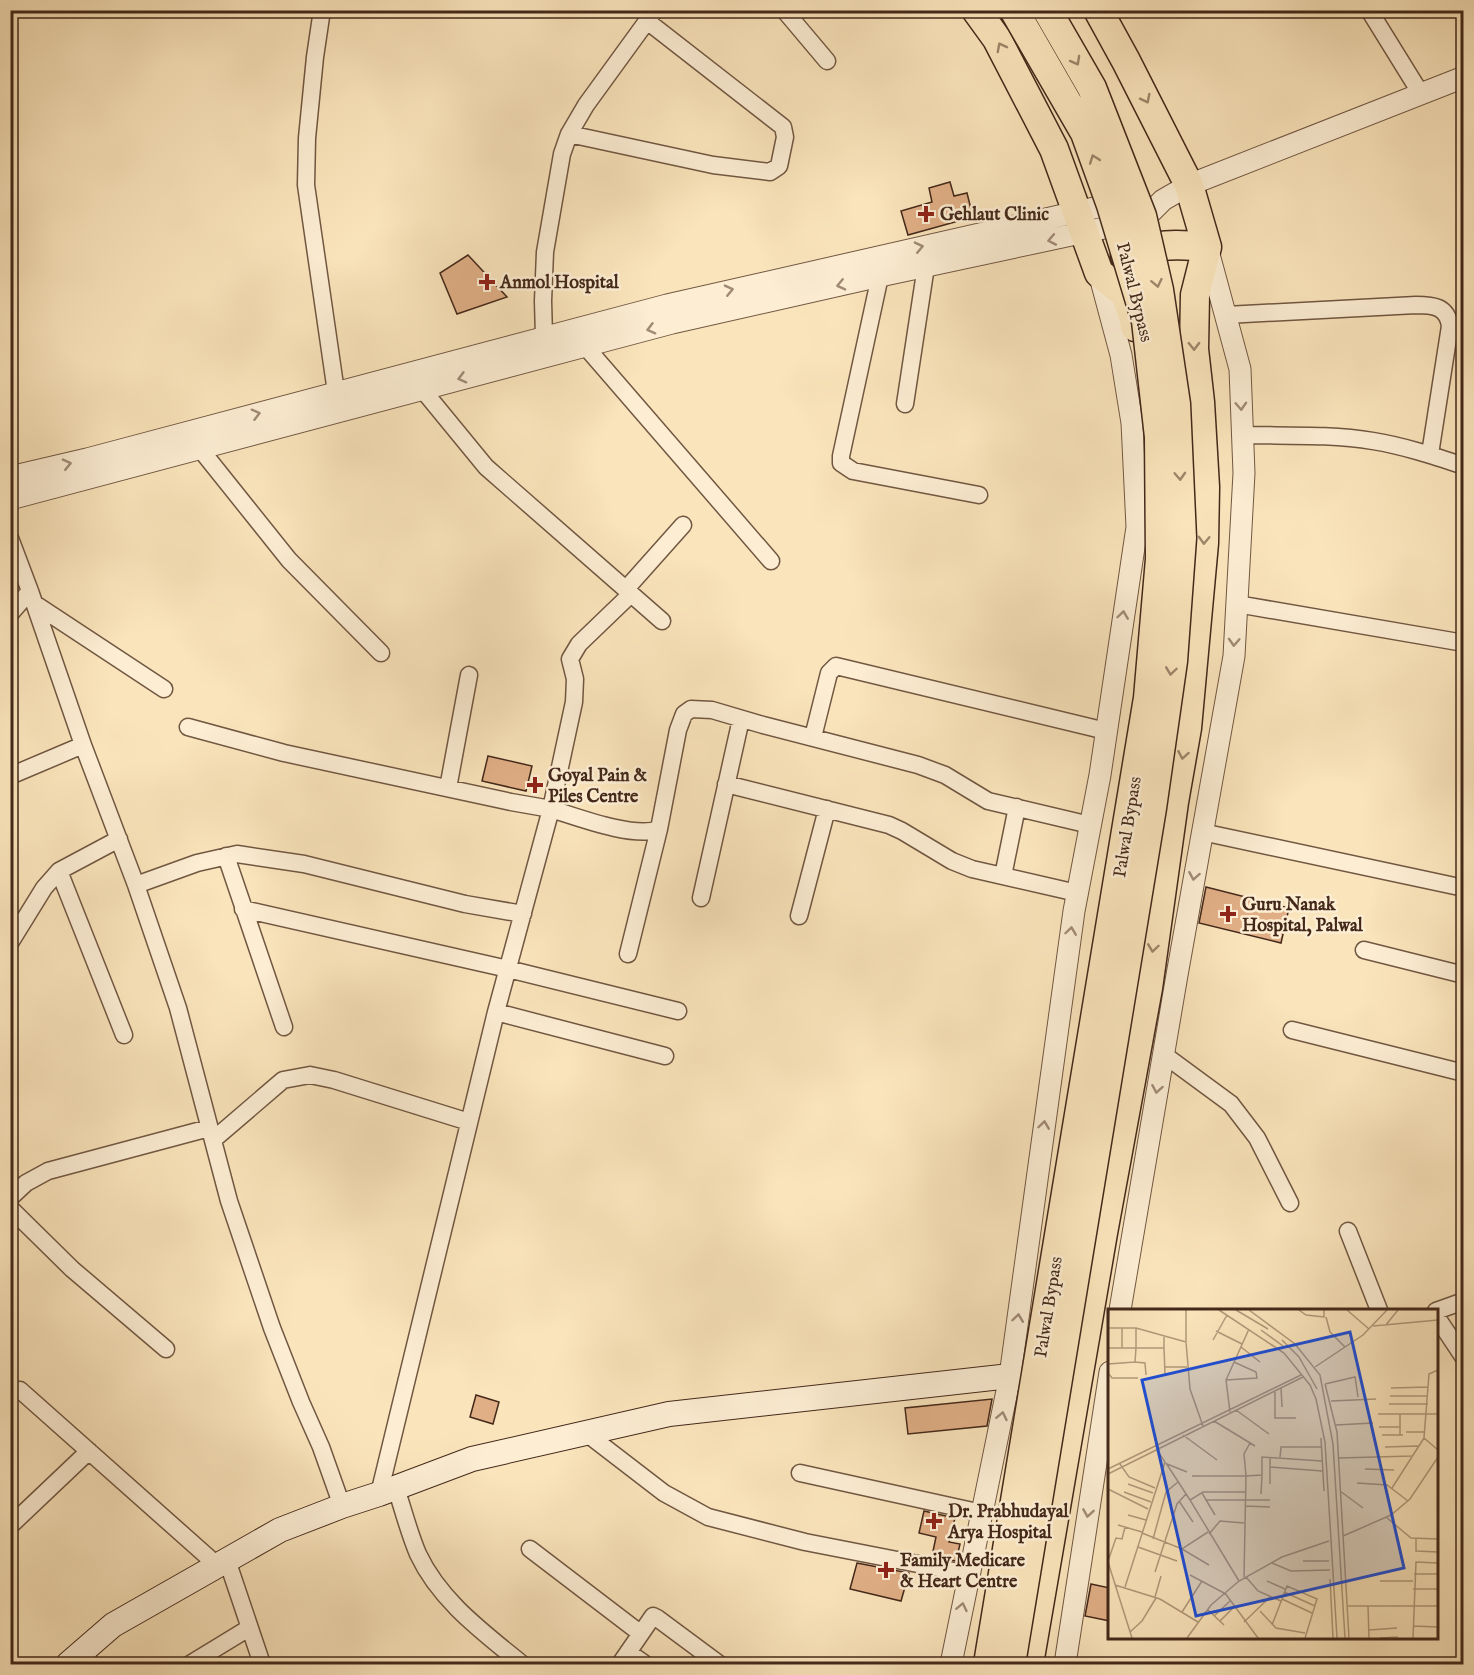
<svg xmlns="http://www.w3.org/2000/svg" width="1474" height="1675" font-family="'IM FELL English',serif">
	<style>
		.building { fill: #e1af86; stroke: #43281a; stroke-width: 1.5 }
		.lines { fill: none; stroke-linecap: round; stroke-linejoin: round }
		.minor-casing { stroke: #715742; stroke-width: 19 }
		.tertiary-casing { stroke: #715742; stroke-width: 23 }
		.secondary-casing { stroke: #43281a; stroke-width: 26 }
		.trunk-casing { stroke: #43281a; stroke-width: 31 }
		.minor { stroke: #fcedd3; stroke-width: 16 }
		.tertiary { stroke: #fcedd3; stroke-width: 21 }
		.secondary { stroke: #fcedd3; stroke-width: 24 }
		.trunk { stroke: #fae4bb; stroke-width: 28 }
		.trunk-bridge-casing { stroke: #43281a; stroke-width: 31; stroke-linecap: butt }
		.trunk-bridge { stroke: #fae4bb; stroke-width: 28 }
		.oneway { stroke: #9e866a }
		.oneway2 { stroke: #a08a76 }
		.poi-dot { fill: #8f2418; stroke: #fcedd3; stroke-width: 2 }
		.labels { text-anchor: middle; stroke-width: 5; stroke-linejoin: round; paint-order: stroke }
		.poi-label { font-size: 18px; font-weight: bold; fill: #43281a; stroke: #fcedd3; text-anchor: start }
		.street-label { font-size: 18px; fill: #43281a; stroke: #fcedd3 }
		.inset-road { fill: none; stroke: #b1997b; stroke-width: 1.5 }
		.view { fill: #1d4ed8; fill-opacity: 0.15; stroke: #1d4ed8; stroke-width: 3 }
		.inset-edge { fill: none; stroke: #43281a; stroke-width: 3 }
	</style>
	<rect width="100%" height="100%" fill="#fae4bb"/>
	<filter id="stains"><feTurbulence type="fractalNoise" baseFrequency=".00333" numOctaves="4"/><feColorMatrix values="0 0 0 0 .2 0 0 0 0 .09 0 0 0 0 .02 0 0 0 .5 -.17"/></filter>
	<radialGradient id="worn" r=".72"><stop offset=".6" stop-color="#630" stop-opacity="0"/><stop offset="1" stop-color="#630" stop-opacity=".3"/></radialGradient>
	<!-- building -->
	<path class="building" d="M950 182 954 196 967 193 973 217 908 235 901 211 932 202 929 188Z
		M468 255 507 297 457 314 440 273Z
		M488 756 532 766 526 791 482 781Z
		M1206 887 1289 908 1281 943 1199 923Z
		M476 1395 499 1402 493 1424 470 1417Z
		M992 1399 987 1426 908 1434 905 1408Z
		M924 1511 955 1518 949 1542 960 1544 956 1561 932 1556 936 1537 919 1533Z
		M857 1563 909 1573 901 1601 850 1589Z
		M1091 1584 1110 1588V1621L1085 1616Z"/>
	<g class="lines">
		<!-- minor casing -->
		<g class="minor-casing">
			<path id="minor" d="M322 10 315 57 307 138 306 185 336 392 339 402
				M784 10 827 61
				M1369 10 1421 94
				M569 134 713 165 770 172 779 166 785 137 783 127 647 21
				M880 276 841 456V463L853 471 979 495
				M1226 315 1416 305C1433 305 1447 306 1450 326L1430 454
				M585 346 771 561
				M547 349 544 337 543 301 545 252 562 154 569 134 586 105 655 10
				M422 389 486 467 662 621
				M905 404 926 266
				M1243 435C1286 436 1331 434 1373 441 1404 446 1434 456 1464 466
				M193 440 289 560 381 653
				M10 538 30 591 10 614
				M626 589 683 525
				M30 591 83 745 136 885
				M35 604 164 689
				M1237 604 1464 643
				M188 727 284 753 511 802 551 809 574 702 575 679 570 659 579 644 631 594
				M813 737 829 673 836 666 1106 731
				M10 776 83 745
				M726 784 889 825 902 831 952 861 972 869 1077 893
				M448 788 469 675
				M1202 832 1464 888
				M226 856 284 1027
				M59 871 124 1035
				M1003 876 1017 807
				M701 898 741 719
				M243 909 508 969 678 1011
				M799 916 827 809
				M10 943 44 888 59 871 119 839
				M1364 950 1464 975
				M628 954 659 829
				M496 1012 665 1056
				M1292 1030 1464 1073
				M1163 1054 1231 1104 1257 1138 1290 1203
				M213 1140 283 1080 310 1075 334 1080 469 1122
				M10 1198 26 1183 48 1171 209 1128
				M10 1208 72 1269 166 1349
				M1348 1231 1379 1310
				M1436 1311 1464 1301
				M1436 1316 1464 1358
				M20 1390 218 1566
				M586 1433 664 1493 708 1517 805 1542 969 1574
				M800 1473 982 1513
				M396 1488C403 1509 409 1533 418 1554 440 1601 483 1632 522 1664
				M379 1494 496 1012 551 809C577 817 635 839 659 829L678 730 684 714 691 709 712 710 763 725 918 765 945 775 988 801 1090 825
				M342 1506 321 1447 301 1402 272 1328 229 1201 178 1008 136 885 197 863 237 854 304 864 465 904 523 914
				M10 1526 89 1451
				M530 1549 640 1633
				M227 1560 262 1664
				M82 1652 91 1664
				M628 1652 645 1664
				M190 1664 249 1628
				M620 1664 653 1616 657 1618 719 1664"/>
		</g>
		<!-- tertiary casing -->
		<g class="tertiary-casing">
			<path id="tertiary" d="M10 477 87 459 667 305 1125 201
				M10 499 672 323 880 276 1118 225 1149 214 1163 200 1189 185 1464 77
				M1120 1310 1177 975 1234 656 1244 473 1240 369 1207 247
				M951 1664 1010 1376 1074 911 1100 775 1137 527 1132 423 1121 355 1099 273
				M1065 1664 1110 1372"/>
		</g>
		<!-- secondary casing -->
		<g class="secondary-casing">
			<path id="secondary" d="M68 1664 113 1625 280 1530 342 1506 379 1494 472 1459 669 1414 1010 1376"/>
		</g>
		<!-- trunk casing -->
		<g class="trunk-casing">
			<path id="trunk" d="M976 10 997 39 1054 149 1099 273 1125 294 1133 316 1135 327
				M1125 255C1150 243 1180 244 1207 247
				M1029 1664 1103 1233 1148 988 1174 802 1187 728 1204 543 1205 487 1200 402 1194 349 1195 295 1207 247 1189 185 1126 61 1098 10"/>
		</g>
		<!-- minor -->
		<use href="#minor" class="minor"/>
		<!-- tertiary -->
		<use href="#tertiary" class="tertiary"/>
		<!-- secondary -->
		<use href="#secondary" class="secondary"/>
		<!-- trunk -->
		<use href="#trunk" class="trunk"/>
		<!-- trunk-bridge casing -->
		<g class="trunk-bridge-casing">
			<path id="trunk-bridge" d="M988 1664 1148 698 1160 559 1159 437 1146 321 1111 205 1085 133 1014 10
				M1011 1664 1152 808 1173 661 1182 538 1176 404 1159 290 1142 216 1092 88 1047 10"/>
		</g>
		<!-- trunk-bridge -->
		<use href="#trunk-bridge" class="trunk-bridge"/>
	</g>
	<!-- one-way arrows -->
	<defs><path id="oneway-chevron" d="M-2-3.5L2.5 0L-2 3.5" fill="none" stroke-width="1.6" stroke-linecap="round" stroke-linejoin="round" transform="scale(1.5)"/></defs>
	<g class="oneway">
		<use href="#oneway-chevron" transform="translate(1001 47) rotate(-118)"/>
		<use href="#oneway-chevron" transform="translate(1076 61) rotate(61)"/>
		<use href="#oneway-chevron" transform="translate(1146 99) rotate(63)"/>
		<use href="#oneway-chevron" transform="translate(1094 159) rotate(-110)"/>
		<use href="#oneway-chevron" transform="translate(1157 283) rotate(78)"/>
		<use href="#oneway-chevron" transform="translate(1194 346) rotate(89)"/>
		<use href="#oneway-chevron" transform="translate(1180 476) rotate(87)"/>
		<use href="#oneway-chevron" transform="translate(1204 540) rotate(92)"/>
		<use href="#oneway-chevron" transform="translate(1171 671) rotate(98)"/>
		<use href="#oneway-chevron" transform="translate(1183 755) rotate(100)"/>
		<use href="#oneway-chevron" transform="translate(1153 948) rotate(98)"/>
	</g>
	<g class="oneway2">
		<use href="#oneway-chevron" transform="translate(1052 240) rotate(169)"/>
		<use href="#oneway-chevron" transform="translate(919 247) rotate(-13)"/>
		<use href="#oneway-chevron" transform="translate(841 285) rotate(167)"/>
		<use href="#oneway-chevron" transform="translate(729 290) rotate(-13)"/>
		<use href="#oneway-chevron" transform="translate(651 329) rotate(165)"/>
		<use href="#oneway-chevron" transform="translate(462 378) rotate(165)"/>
		<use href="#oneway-chevron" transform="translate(1241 406) rotate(87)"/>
		<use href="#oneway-chevron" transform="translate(256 414) rotate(-15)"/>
		<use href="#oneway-chevron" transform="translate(67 464) rotate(-13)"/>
		<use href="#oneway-chevron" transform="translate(1123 615) rotate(-82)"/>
		<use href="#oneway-chevron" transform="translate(1234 642) rotate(93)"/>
		<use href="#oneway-chevron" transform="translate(1194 876) rotate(100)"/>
		<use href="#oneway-chevron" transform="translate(1071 931) rotate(-82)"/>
		<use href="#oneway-chevron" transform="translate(1157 1089) rotate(100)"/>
		<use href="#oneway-chevron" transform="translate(1044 1125) rotate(-82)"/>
		<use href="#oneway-chevron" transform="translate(1018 1318) rotate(-82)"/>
		<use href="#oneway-chevron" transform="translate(1002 1416) rotate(-78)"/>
		<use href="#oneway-chevron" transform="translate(1088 1513) rotate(99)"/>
		<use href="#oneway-chevron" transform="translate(962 1607) rotate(-78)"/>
	</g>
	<!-- markers -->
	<g class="poi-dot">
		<path d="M923 205h6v6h6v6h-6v6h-6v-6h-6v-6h6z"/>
		<path d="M484 273h6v6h6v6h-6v6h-6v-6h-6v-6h6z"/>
		<path d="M532 776h6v6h6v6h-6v6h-6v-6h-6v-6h6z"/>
		<path d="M1225 905h6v6h6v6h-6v6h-6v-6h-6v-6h6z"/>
		<path d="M931 1512h6v6h6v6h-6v6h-6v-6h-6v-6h6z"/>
		<path d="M883 1561h6v6h6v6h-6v6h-6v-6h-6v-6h6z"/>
	</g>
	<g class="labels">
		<!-- poi labels -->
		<g class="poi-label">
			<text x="940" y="220">Gehlaut Clinic</text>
			<text x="500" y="288">Anmol Hospital</text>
			<text x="548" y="781">Goyal Pain &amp;<tspan x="548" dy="21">Piles Centre</tspan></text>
			<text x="1242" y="910">Guru Nanak<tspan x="1242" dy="21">Hospital, Palwal</tspan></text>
			<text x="948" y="1517">Dr. Prabhudayal<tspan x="948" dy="21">Arya Hospital</tspan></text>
			<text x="900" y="1566">Family Medicare<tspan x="900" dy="21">&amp; Heart Centre</tspan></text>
		</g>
		<!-- street labels -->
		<g class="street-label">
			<text transform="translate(1135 292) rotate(76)" y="6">Palwal Bypass</text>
			<text transform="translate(1127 827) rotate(-81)" y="6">Palwal Bypass</text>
			<text transform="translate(1048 1307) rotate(-81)" y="6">Palwal Bypass</text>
		</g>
	</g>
	<!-- overview -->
	<g transform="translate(1108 1309)">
		<rect width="330" height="330" fill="#fae4bb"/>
		<path class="inset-road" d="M111 1 176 44 202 76 208 90 217 133 229 329M128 1 160 20M141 1 187 35 212 66 225 135 237 329M191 1 198 6 216 8V1M239 1 261 20M218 8 222 23 237 38M265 17 330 11M277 17 290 1M14 19V39M28 19 78 33V1M153 21 175 37M108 22 134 35M0 31V39H56V28M105 31 119 6M174 31 191 48 209 80M78 33 82 80 95 117M133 38 152 53M56 39 57 65M27 53 37 54 38 66M0 55 27 53 28 39V19H0L1 1M57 58H79M207 58 255 26 279 1M330 61 321 65 316 129 330 141M0 64 4 69H30M118 71 149 69 148 63 126 53M217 75 229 123 241 329M217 75 247 68 250 88M173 78 174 98M283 79 320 78M167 81V109H188M282 87H320M223 92 268 90M281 95H320M128 101 161 125M122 103 118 71 141 20M270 105H330M106 112 147 137M228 116 265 114M271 118H292M298 123H317M75 126 109 151M274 126H295M292 126V105M213 129 216 182M277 138 310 137M162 148V175M172 148 173 138H213M230 149 305 147M58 154 82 191M12 155 21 168 47 179M59 155 79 163M162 158 214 162M0 160 193 66M257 160 286 161M0 165 195 68M84 167H138L136 145 142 134M249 174 279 176 300 192M20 175 45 184M284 179 316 129M0 180 40 200M232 182 255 199M16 183 43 193M94 184 107 206M153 185 154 166M98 191H162M71 192 85 213M137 197 162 198M20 206 38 211M279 209 303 229 330 230M10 216 34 223M34 224 74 240 100 223M101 225 112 212 136 214M235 227 283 206 302 190 330 148M45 230 58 183 70 173M308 230V242L330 243M30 238 69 252M74 240 101 256M0 252 8 229 14 230 17 218M195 252H221M0 253 24 329M164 254 183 262 222 261M47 263 69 195 78 185M306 265H330M82 266 116 284M136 268 138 167 154 166V148L214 152M138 268 150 282 173 292M222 270 225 329M131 272 82 191 95 183H137M159 272 177 280M272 272H305M7 276 52 290 90 313M17 278 57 153 49 141M305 280H330M176 283 207 297M117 284 150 329M47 288 53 267M174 290 204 304M239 297H330M260 297 261 329M100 301 116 316M152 302 168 319 197 324M74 303 94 272M106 307 122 292M112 312 126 298M136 313 162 288M164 316 179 277 209 290 197 329M305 317 330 318M261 321 289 319M22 323 34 312 48 289M79 329 103 296 131 272 174 248 221 232M272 329 290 328M305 329 308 253 330 254"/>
		<path class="view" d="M242 23 296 259 88 307 34 71Z"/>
		<rect width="330" height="330" class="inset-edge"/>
	</g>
	<!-- margin -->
	<rect width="1474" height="1675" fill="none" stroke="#fae4bb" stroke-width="36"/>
	<rect x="12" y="12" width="1450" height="1651" fill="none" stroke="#43281a" stroke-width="3"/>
	<rect x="18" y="18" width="1438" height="1639" fill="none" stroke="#43281a" stroke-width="1.5"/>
	<rect width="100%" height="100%" filter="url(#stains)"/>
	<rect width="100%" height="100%" fill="url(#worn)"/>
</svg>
